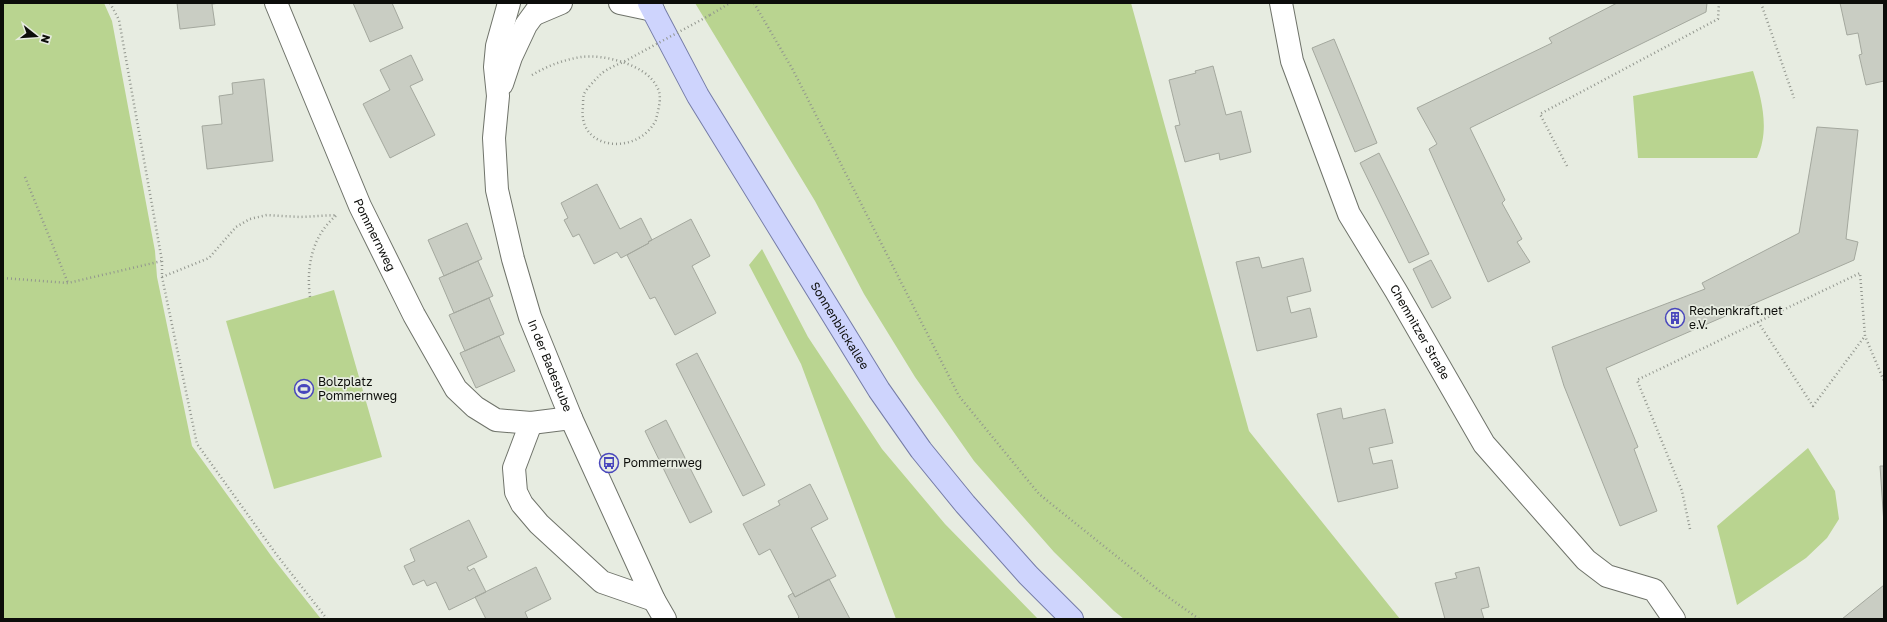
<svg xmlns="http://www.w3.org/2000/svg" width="1887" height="622" font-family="'Golos Text',sans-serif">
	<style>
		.green { fill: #b9d490 }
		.building { fill: #c9cdc3; stroke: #a4a89e }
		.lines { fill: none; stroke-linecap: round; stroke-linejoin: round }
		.minor-casing { stroke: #6f736a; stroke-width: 24 }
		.major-casing { stroke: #757ca7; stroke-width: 24 }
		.path { stroke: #92968e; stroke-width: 2.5; stroke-dasharray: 1 3; stroke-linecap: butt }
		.minor { stroke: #fff; stroke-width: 22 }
		.major { stroke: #ced4fd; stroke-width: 22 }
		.path-bridge { stroke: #92968e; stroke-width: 2.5; stroke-dasharray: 1 3; stroke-linecap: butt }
		.labels { text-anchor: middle; stroke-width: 3.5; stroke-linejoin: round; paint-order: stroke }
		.street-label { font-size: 12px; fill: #0c0d0a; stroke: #e7ece1 }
		.poi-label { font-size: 12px; fill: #0c0d0a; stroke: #e7ece1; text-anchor: start }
	</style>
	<rect width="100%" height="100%" fill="#e7ece1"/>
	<!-- green -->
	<path class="green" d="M3 3H104L112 21 155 251 157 277 192 446 272 557 321 619H3Z
		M695 3H1131L1249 431 1400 619H1124L1114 611 1054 552 974 461 915 377 864 294 815 201Z
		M1753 71C1762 100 1770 130 1757 158H1638L1633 96Z
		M762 249 808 337 882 449 945 524 1038 619H896L801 364 749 265Z
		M334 290 382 457 274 489 226 321Z
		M1808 448 1835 491 1839 519 1827 538 1806 558 1737 605 1717 526Z"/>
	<!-- building -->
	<path class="building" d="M177 3H220L212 4 215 25 180 29Z
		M353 3H392L403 28 370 42Z
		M1617 3H1707L1706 12 1470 128 1505 200 1502 203 1522 239 1517 242 1530 262 1488 282 1429 149 1437 144 1417 108 1552 43 1549 38Z
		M1840 3H1884V81L1866 85 1859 55 1862 54 1858 33 1847 35Z
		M1334 39 1377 143 1355 152 1312 48Z
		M411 55 423 80 410 86 435 135 390 158 363 104 390 90 380 70Z
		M1213 66 1226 115 1241 111 1251 152 1220 160 1219 153 1185 162 1175 126 1180 125 1169 80 1196 73 1195 71Z
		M264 79 273 161 207 169 202 126 222 124 219 96 233 94 232 83Z
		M1817 127 1858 130 1846 239 1858 242 1854 260 1606 368 1638 447 1634 449 1657 511 1620 526 1564 386 1552 347 1705 289 1702 283 1799 233Z
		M1379 153 1429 254 1409 263 1360 163Z
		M597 184 620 229 641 218 652 240 648 242 649 243 621 258 617 252 594 264 579 234 573 237 564 220 568 218 561 203Z
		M691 219 710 256 692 266 716 313 675 335 655 297 650 299 627 255 649 243 648 242Z
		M467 223 482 259 444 276 428 240Z
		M1259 257 1262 268 1303 258 1311 291 1287 297 1291 313 1310 308 1317 337 1257 351 1236 262Z
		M1431 260 1451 298 1432 308 1413 269Z
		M478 261 493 296 454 313 439 278Z
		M489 298 504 334 465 351 449 315Z
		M499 336 515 371 476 388 460 353Z
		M697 353 765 485 743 496 676 364Z
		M1341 408 1343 419 1385 409 1393 443 1369 448 1373 464 1392 460 1398 488 1338 502 1317 414Z
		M666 420 712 512 690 523 645 431Z
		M1880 466H1884V524Z
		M810 484 828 519 811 528 836 576 795 597 770 549 759 555 743 524 780 505 778 501Z
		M469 520 487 557 467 567 469 571 474 568 486 592 449 610 436 582 427 586 424 580 413 585 404 566 415 561 410 549Z
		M536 567 551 599 525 612 528 619H486L475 597Z
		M1479 567 1489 607 1481 609 1484 619H1445L1435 583 1457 578 1455 573Z
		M829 579 850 619H797L799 617 788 596 793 593 795 597Z
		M1884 585V619H1842Z"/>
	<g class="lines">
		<!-- minor casing -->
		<g class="minor-casing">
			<g id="minor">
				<path id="s1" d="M276 3 360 206 414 315 456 389 475 407 496 420 531 423 571 418"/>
				<path id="s2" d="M509 3 497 46 495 67 498 96 494 138 497 190 513 259 530 317 571 418 654 600 665 619"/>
				<path d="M620 3 653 10"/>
				<path id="s3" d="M1281 3 1292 61 1349 214 1396 291 1484 444 1586 560 1607 576 1654 590 1674 619"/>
				<path d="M535 14 561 3"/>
				<path d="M502 84 511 57 526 25 542 3"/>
				<path d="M531 423 514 468 516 492 522 504 539 524 602 582 654 600"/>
			</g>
		</g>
		<!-- major casing -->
		<g class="major-casing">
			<g id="major">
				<path id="s4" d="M649 3 698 96 879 390 921 450 965 504 1028 575 1072 619"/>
			</g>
		</g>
		<!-- path -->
		<path class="path" d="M110 3 119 20 162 261V277L197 444 276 554 327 619
			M754 3 793 70 959 396 1039 494 1161 592 1199 619
			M1761 3 1794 98
			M710 15 730 3
			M532 75C547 66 563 60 581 57 603 54 646 64 657 87 663 97 658 109 656 120
			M1567 166 1540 114 1718 19 1719 3
			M25 177 68 283
			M162 277 209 258 236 227 250 219 267 215 300 217 337 215
			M3 278 68 283 162 261
			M310 297C306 267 312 235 337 215
			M1758 322 1813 406 1865 336
			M1690 529 1682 491 1637 380 1860 273 1865 336 1884 381"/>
		<!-- minor -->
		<use href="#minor" class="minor"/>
		<!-- major -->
		<use href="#major" class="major"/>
		<!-- path-bridge -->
		<path class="path-bridge" d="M656 120C638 156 577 151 583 107 583 103 583 98 584 94 587 88 595 80 600 75 607 68 620 64 629 59 656 44 683 30 710 15"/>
	</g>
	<!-- icons -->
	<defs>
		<g id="building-ring" transform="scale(1)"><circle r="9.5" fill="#e7ece1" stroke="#4846bc" stroke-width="1.5"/><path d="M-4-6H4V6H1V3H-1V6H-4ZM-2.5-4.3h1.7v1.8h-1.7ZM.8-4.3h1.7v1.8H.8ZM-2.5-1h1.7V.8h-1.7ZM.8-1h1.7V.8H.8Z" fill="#4846bc"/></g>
		<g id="stadium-ring" transform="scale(1)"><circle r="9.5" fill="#e7ece1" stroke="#4846bc" stroke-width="1.5"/><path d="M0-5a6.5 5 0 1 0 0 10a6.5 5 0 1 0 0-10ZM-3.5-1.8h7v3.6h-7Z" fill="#4846bc"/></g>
		<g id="bus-ring" transform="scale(1)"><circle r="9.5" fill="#e7ece1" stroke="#4846bc" stroke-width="1.5"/><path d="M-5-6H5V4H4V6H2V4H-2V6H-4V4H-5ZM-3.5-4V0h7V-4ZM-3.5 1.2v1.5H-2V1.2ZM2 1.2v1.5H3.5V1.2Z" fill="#4846bc"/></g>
	</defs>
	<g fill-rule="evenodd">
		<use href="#building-ring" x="1675" y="318"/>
		<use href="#stadium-ring" x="304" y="389"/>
		<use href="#bus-ring" x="609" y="463"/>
	</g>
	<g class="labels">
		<!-- street labels -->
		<g class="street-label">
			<text dy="4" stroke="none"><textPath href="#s1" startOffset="252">Pommernweg</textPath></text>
			<text dy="4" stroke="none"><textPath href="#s4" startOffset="375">Sonnenblickallee</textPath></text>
			<text dy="4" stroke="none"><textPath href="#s3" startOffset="360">Chemnitzer Straße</textPath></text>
			<text dy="4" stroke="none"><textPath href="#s2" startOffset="373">In der Badestube</textPath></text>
		</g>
		<!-- poi labels -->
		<g class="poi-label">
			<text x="1689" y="315">Rechenkraft.net<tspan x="1689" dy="14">e.V.</tspan></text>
			<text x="318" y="386">Bolzplatz<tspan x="318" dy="14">Pommernweg</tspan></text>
			<text x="623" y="467">Pommernweg</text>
		</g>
	</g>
	<!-- border -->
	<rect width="1887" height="622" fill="none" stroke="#0c0d0a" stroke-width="8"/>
	<!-- north arrow -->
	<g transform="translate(36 36) rotate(107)" stroke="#e7ece1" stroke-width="3" paint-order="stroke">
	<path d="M0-3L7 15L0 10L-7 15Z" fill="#0c0d0a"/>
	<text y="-6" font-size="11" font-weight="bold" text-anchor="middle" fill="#0c0d0a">N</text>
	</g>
</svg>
